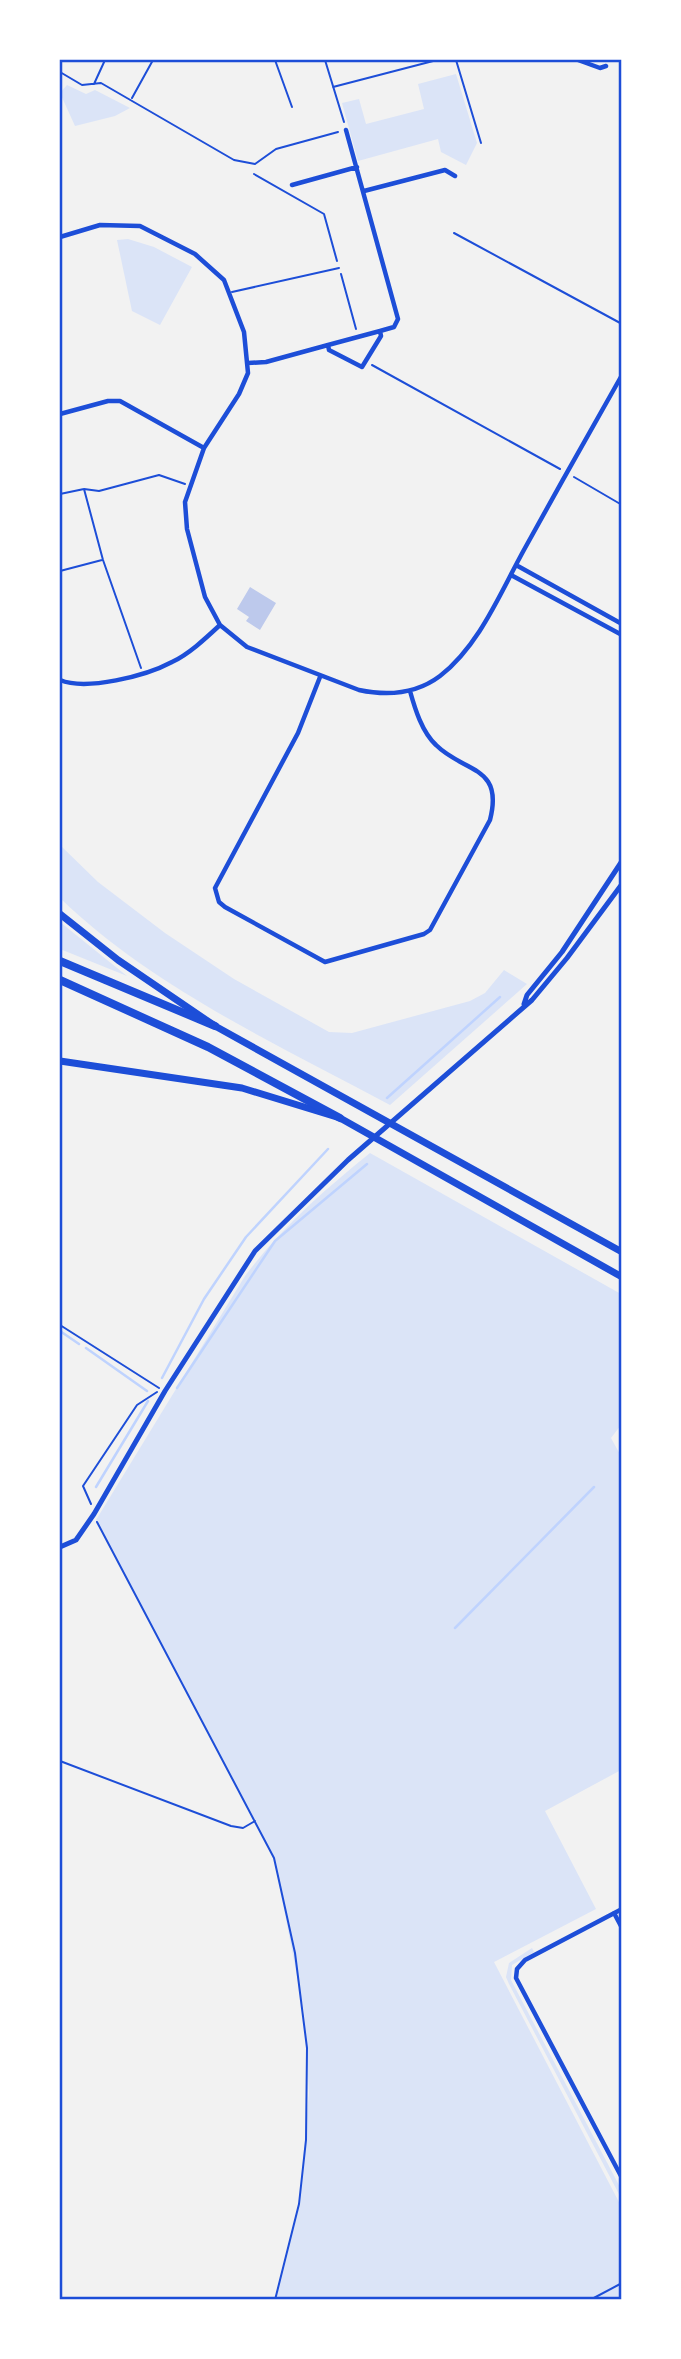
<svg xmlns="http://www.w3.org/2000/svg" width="681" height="2359" font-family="'Source Sans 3',sans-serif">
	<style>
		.green { fill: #dbe4f7 }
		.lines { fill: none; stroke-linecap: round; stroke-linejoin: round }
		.stream { stroke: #bfd3fe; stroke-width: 2.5 }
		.building { fill: #bdc9ec }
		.path { stroke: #1d4ed8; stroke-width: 2 }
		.service { stroke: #1d4ed8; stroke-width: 2 }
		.minor { stroke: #1d4ed8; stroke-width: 4.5 }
		.tertiary { stroke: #1d4ed8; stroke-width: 5 }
		.trunk { stroke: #1d4ed8; stroke-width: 7 }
		.motorway { stroke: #1d4ed8; stroke-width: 8 }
		.neatline { fill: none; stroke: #1d4ed8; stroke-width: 2.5 }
	</style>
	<rect width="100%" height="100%" fill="#f2f2f2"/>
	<!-- green -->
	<path class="green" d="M456 74 477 143 466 165 441 152 438 139 358 161 342 103 359 99 366 124 424 109 418 84Z
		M67 85 86 94 95 90 130 108 115 116 75 126 60 93Z
		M128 239 154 247 192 267 160 325 132 311 117 240Z
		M60 845 98 882 165 933 234 979 329 1032 352 1033 470 1001 485 993 504 970 527 984 390 1105C278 1045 152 987 60 898Z
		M60 922 127 976 60 949Z
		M370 1153 621 1294V1425L611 1438 622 1458 621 1770 545 1811 596 1909 494 1962 621 2206V2299H275L299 2204 309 2093 304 2012 274 1858 96 1520 245 1276C281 1228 323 1191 370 1153Z
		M532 1948 534 1952 512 1965 511 1980 621 2189V2198L509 1984 506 1977 509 1963Z"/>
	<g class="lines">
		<!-- stream -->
		<path class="stream" d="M387 1098 500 997
			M60 1331 79 1344
			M86 1348 147 1391
			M162 1378 204 1299 246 1237 328 1149
			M177 1388 275 1241 367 1164
			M96 1487 148 1401
			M455 1628 594 1487"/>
	</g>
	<!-- building -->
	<path class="building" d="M250 587 276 603 260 630 246 621 249 617 237 609Z"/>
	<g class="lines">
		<!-- path -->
		<path class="path" d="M275 60 292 107
			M325 60 344 122
			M456 60 481 143
			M60 72 82 85 101 83 234 160 255 164 276 149 338 132
			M94 84 105 60
			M333 87 437 60
			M132 98 153 60
			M254 174 324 214 337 261
			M454 233 622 324
			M341 274 356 329
			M372 365 560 469
			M574 477 622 505
			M84 489 103 560 141 668
			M60 494 84 489 99 491 159 475 185 484
			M60 571 102 560
			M60 1325 159 1388
			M91 1504 83 1486 137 1405 157 1392
			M97 1522 274 1858 295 1953 307 2048 306 2140 299 2204 275 2300
			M60 1761 231 1826 243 1828 255 1821
			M590 2300 622 2283"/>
		<!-- service -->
		<path class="service" d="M232 292 339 268"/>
		<!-- minor -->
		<path class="minor" d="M578 60 600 68 606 66
			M346 130 398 319 394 327 380 331
			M292 185 357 167
			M364 191 445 170 455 176
			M60 237 100 225 140 226 195 254 224 280 244 332 248 373 239 394 204 448 185 502 187 529 205 597 220 625 247 647 359 690C387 696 416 694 440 676 480 645 501 591 525 548 557 490 589 433 622 375
			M248 363 266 362 328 345 329 350 362 367 381 336 380 331 328 345
			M60 414 108 401H120L204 448
			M516 565 622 624
			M511 575 622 635
			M320 677 298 733 215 888 219 902 225 907 325 962 424 934 430 930 490 820C504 765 464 773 436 745 422 732 415 709 410 691
			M60 680C86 691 146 676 172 662 189 654 206 638 220 625
			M622 1909 525 1960 517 1969 516 1978 622 2178
			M614 1913 622 1928"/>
		<!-- tertiary -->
		<path class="tertiary" d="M524 1004 527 995 562 952 622 861
			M60 1547 76 1540 94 1514 165 1391 255 1251 348 1160 532 1000 567 958 622 884"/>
		<!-- trunk -->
		<path class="trunk" d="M60 914 118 960 215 1026 622 1252
			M60 1061 242 1088 340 1118 622 1277"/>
		<!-- motorway -->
		<path class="motorway" d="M60 961 215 1026
			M60 980 208 1047 340 1118"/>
	</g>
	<!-- border -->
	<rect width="681" height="2359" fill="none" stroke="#ffffff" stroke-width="122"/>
	<rect x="61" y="61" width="559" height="2237" class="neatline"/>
</svg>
